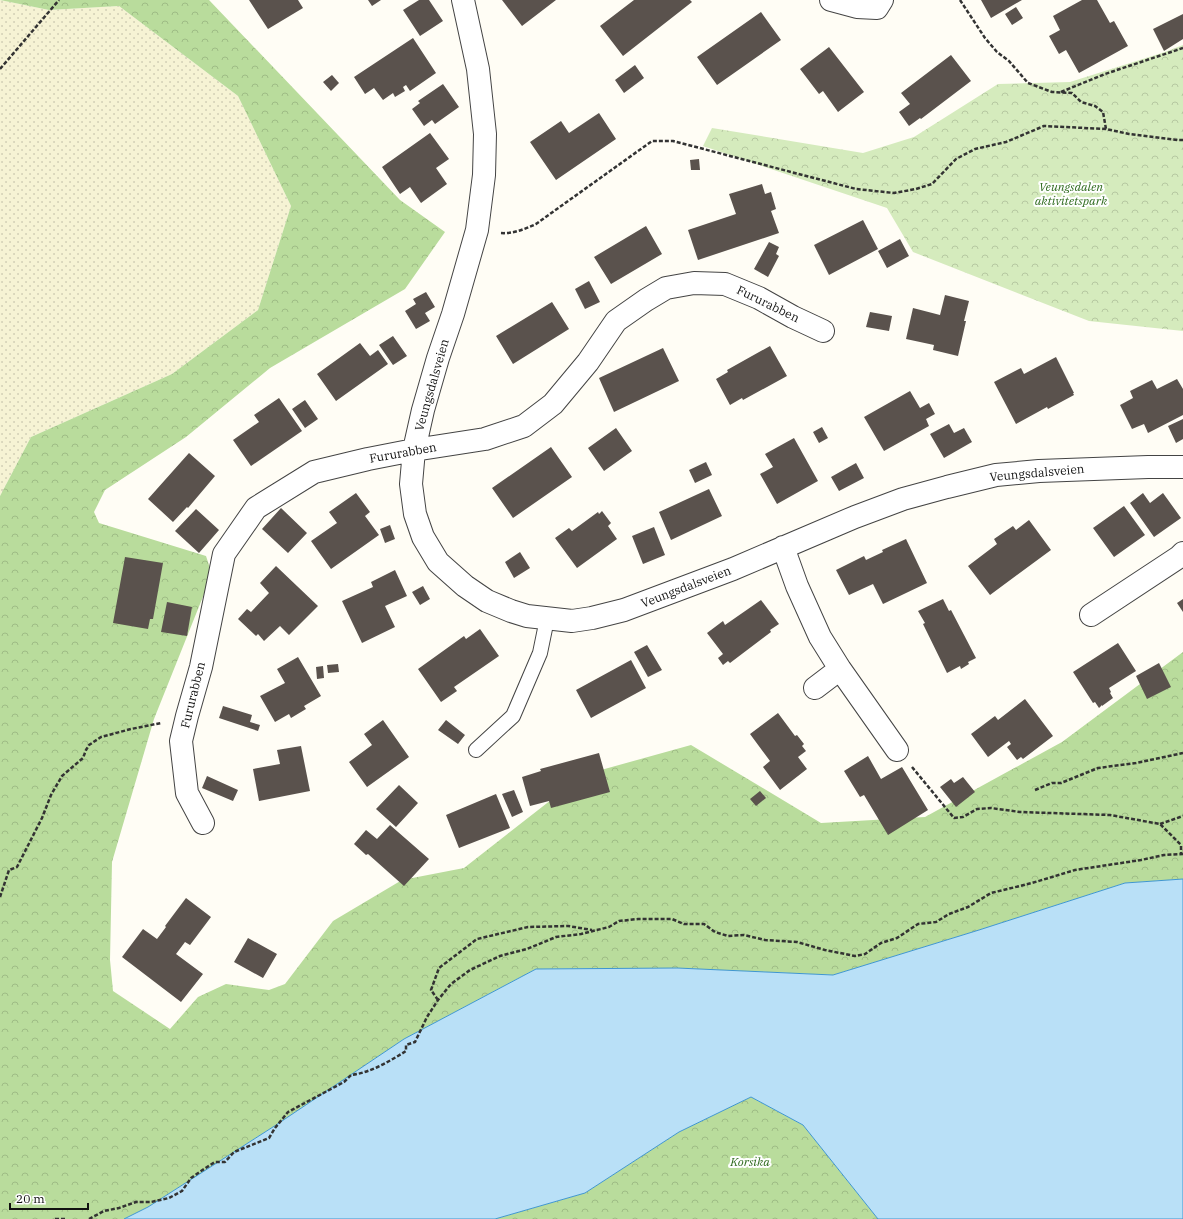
<svg xmlns="http://www.w3.org/2000/svg" width="1183" height="1219" font-family="'IBM Plex Serif',serif">
	<style>
		.farmland { fill: url(#farmland-dots) }
		.forest { fill: url(#forest-crowns) }
		.park { fill: url(#park-crowns) }
		.water { fill: #b9e0f7; stroke: #3f96cf }
		.building { fill: #5a524d }
		.lines { fill: none; stroke-linecap: round; stroke-linejoin: round }
		.lane-casing { stroke: #444; stroke-width: 16 }
		.street-casing { stroke: #444; stroke-width: 24 }
		.path { stroke: #333; stroke-width: 2.5; stroke-dasharray: 4 2; stroke-linecap: butt }
		.lane { stroke: #fff; stroke-width: 14 }
		.street { stroke: #fff; stroke-width: 22 }
		.labels { text-anchor: middle; stroke-width: 4; stroke-linejoin: round; paint-order: stroke }
		.park-label { font-size: 12px; font-style: italic; fill: #2f6b1f; stroke: #fff }
		.street-label { font-size: 12px; fill: #111; stroke: #fff }
	</style>
	<defs>
		<pattern id="farmland-dots" width="8" height="8" patternUnits="userSpaceOnUse"><rect width="8" height="8" fill="#f6f3d4"/><path d="M2 2h.1M6 6h.1" fill="none" stroke="#d2cfb5" stroke-width="1.8" stroke-linecap="round"/></pattern>
		<pattern id="forest-crowns" width="20" height="18" patternUnits="userSpaceOnUse"><rect width="20" height="18" fill="#b9dc9c"/><path d="M2 6a3 3 0 1 1 6 0M12 15a3 3 0 1 1 6 0" fill="none" stroke="#9ebc85"/></pattern>
		<pattern id="park-crowns" width="20" height="18" patternUnits="userSpaceOnUse"><rect width="20" height="18" fill="#d5ebbd"/><path d="M2 6a3 3 0 1 1 6 0M12 15a3 3 0 1 1 6 0" fill="none" stroke="#b6c8a1"/></pattern>
	</defs>
	<rect width="100%" height="100%" fill="#fffdf5"/>
	<!-- farmland -->
	<path class="farmland" d="M0 0 49 10 119 6 238 96 291 206 258 310 172 374 31 437 0 496Z"/>
	<!-- forest -->
	<path class="forest" d="M0 0H209L400 200 445 232 405 289 270 368 186 437 105 490 94 512 99 523 206 556 212 574 154 719 112 862 110 960 113 991 170 1029 198 997 226 984 269 990 285 984 333 921 402 880 464 868 583 775 691 745 821 823 925 817 1062 742 1183 652V879L1125 883 979 930 833 975 677 968 536 969 404 1039 276 1125 148 1207 124 1219H0V496L31 437 172 374 258 310 291 206 238 96 119 6 49 10Z
		M751 1097 803 1125 878 1219H495L585 1193 679 1132Z"/>
	<!-- park -->
	<path class="park" d="M1183 45V331L1089 321 913 252 887 208 703 146 712 128 863 153 914 137 998 84 1070 82 1165 52Z"/>
	<!-- water -->
	<path class="water" d="M1183 879V1219H878L803 1125 751 1097 679 1132 585 1193 495 1219H124L148 1207 276 1125 404 1039 536 969 677 968 833 975 979 930 1125 883Z"/>
	<!-- building -->
	<path class="building" d="M249 0H298L303 8 268 29Z
		M368 0H381L372 6Z
		M419 0H429L443 21 420 36 403 10Z
		M502 0H556L522 26Z
		M634 0H690L692 2 623 56 600 26Z
		M981 0H1022L991 18Z
		M1082 0H1097L1110 23 1114 21 1128 46 1079 73 1066 50 1059 54 1049 36 1060 30 1053 16Z
		M1016 7 1023 18 1012 25 1005 14Z
		M761 12 781 40 717 85 697 57Z
		M1183 14V39L1164 51 1153 29Z
		M413 38 436 73 410 91 406 85 403 87 405 91 395 97 393 93 383 100 374 88 365 94 354 77Z
		M829 47 864 92 838 112 823 91 819 94 800 69Z
		M951 55 971 81 921 119 920 118 909 126 899 112 910 104 901 93Z
		M635 65 644 78 624 93 615 80Z
		M332 75 339 83 331 91 323 82Z
		M443 84 459 107 435 124 432 120 424 126 412 109 420 103 418 101Z
		M599 113 616 139 556 180 530 142 561 121 569 133Z
		M430 133 449 159 436 168 447 184 421 203 410 187 400 194 382 167Z
		M699 159 700 170H691L690 160Z
		M762 184 765 194 771 192 776 209 771 211 779 233 698 260 688 230 736 214 729 194Z
		M863 220 878 249 829 275 814 245Z
		M646 226 662 254 611 284 594 257Z
		M900 239 909 256 887 268 878 251Z
		M769 242 779 247 776 254 779 256 768 277 754 269Z
		M589 281 600 302 585 309 575 289Z
		M426 292 435 307 425 313 430 321 416 329 405 311 416 304 413 299Z
		M945 295 969 301 964 321H966L958 356 933 350 934 345 906 339 913 308 940 315Z
		M552 302 569 329 513 364 496 336Z
		M870 312 892 316 889 331 866 327Z
		M393 336 407 356 393 365 379 345Z
		M360 343 370 356 378 350 388 364 336 401 317 374Z
		M770 346 787 376 743 400 742 398 730 405 716 379 728 372 727 370Z
		M663 348 679 381 614 412 599 378Z
		M1056 357 1074 393H1073L1074 395 1048 409 1047 407 1016 424 994 382 1021 368 1024 374Z
		M1177 379 1183 389V415L1148 433 1144 424 1132 429 1120 405 1133 398 1130 391 1152 380 1157 389Z
		M910 391 920 408 929 403 935 414 926 419 929 426 884 451 864 417Z
		M279 398 302 431 251 466 233 440 259 422 254 415Z
		M305 400 318 419 305 428 292 409Z
		M1183 419V439L1176 443 1168 426Z
		M949 424 954 433 964 428 972 442 944 458 930 434Z
		M822 427 828 438 819 443 813 432Z
		M616 428 632 451 604 471 588 448Z
		M794 438 818 481 777 504 760 474 773 467 765 454Z
		M551 447 572 477 513 518 492 488Z
		M189 453 215 476 188 508 187 507 173 522 148 499Z
		M706 462 712 475 695 483 689 470Z
		M856 463 864 478 839 491 831 477Z
		M709 489 722 516 671 540 659 512Z
		M356 493 370 512 365 516 379 535 331 569 311 541 337 523 329 512Z
		M1143 493 1150 503 1163 493 1181 518 1154 537 1130 503Z
		M1124 506 1145 535 1114 557 1093 528Z
		M281 508 307 533 288 553 262 529Z
		M196 509 219 530 199 553 175 531Z
		M602 511 611 523 608 526 617 539 577 568 555 538 569 528 572 531 598 512 599 514Z
		M1029 520 1051 550 990 595 968 566 997 544 994 539 1013 526 1016 530Z
		M390 525 395 539 385 543 380 529Z
		M654 527 665 555 643 564 632 536Z
		M906 539 927 583 883 604 873 584 849 595 836 570 864 556 866 560 883 552 882 550Z
		M520 552 530 568 514 578 505 562Z
		M125 557 163 563 153 619H150L148 629 113 623Z
		M276 566 318 606 289 635 280 626 264 641 258 634 256 636 238 619 247 609 251 612 269 593 260 583Z
		M395 570 407 596 385 606 395 627 362 643 342 601 373 587 371 582Z
		M423 586 430 599 420 605 412 592Z
		M943 599 949 611 951 610 976 658 968 662 969 664 961 669 960 666 947 673 923 624 925 623 918 611Z
		M1183 599V612L1177 603Z
		M761 600 779 624 770 630 771 632 730 663 728 661 723 665 718 658 723 654 707 633 723 621 725 625Z
		M167 602 192 607 187 636 161 632Z
		M480 629 499 656 454 687 457 691 441 702 418 669 464 636 466 639Z
		M1118 643 1136 671 1109 688 1111 692 1110 693 1113 698 1102 706V705L1099 708 1095 702 1093 703 1073 672Z
		M647 645 662 670 648 677 634 652Z
		M298 657 321 696 304 706 306 709 291 718 289 714 275 722 260 696 285 683 277 669Z
		M631 660 646 688 591 718 576 690Z
		M1159 663 1171 687 1147 699 1136 676Z
		M338 664 339 672 328 673 327 665Z
		M323 666 324 678 317 679 316 667Z
		M1025 699 1053 736 1023 759 1021 757 1017 760 1007 747 1011 744 1009 741 988 757 971 734 995 716 998 720Z
		M223 706 252 715 250 722 260 725 258 731 219 718Z
		M778 713 795 736 797 735 804 744 802 746 806 751 798 757 807 769 780 790 763 767 770 761 750 734Z
		M383 720 409 757 367 787 349 762 372 745 364 734Z
		M446 720 465 735 458 744 438 730Z
		M301 746 310 791 259 801 253 769 280 764 277 750Z
		M599 753 610 792 551 808 549 801 530 806 522 777 541 771 540 769Z
		M868 756 881 779 902 767 928 810 888 835 864 795 860 797 844 771Z
		M207 776 238 790 233 801 202 788Z
		M963 777 975 792 956 807 940 787 951 779 954 783Z
		M399 785 418 803 396 827 376 809Z
		M514 790 523 812 512 817 502 794Z
		M760 791 766 798 756 806 750 799Z
		M496 794 510 828 459 848 446 815Z
		M390 825 429 859 404 886 368 854 366 855 354 844 366 830 377 839Z
		M186 898 211 917 190 945 185 942 176 954 203 974 181 1002 122 957 143 929 157 939 166 927 165 926Z
		M248 938 277 954 263 978 234 962Z"/>
	<g class="lines">
		<!-- lane casing -->
		<g class="lane-casing">
			<path id="lane" d="M476 750 513 716 540 653 547 619"/>
		</g>
		<!-- street casing -->
		<g class="street-casing">
			<path id="street" d="M463 0 478 69 485 134 484 175 477 230 453 314 438 358 423 410 414 450 411 484 415 514 423 537 438 562 465 586 487 601 511 611 527 616 572 621 592 618 624 610 733 569 855 517 903 499 947 487 996 475 1039 471 1148 467H1183
				M831 0 857 7 877 8 882 0
				M783 547 797 586 820 637 840 669 897 750
				M1091 615 1179 557 1183 553
				M815 688 840 669
				M203 823 187 793 181 741 187 716 201 667 224 554 256 508 314 472 368 459 414 450 485 439 524 426 553 404 588 362 616 321 646 300 666 288 694 283 725 284 759 298 793 317 823 331"/>
		</g>
		<!-- path -->
		<path class="path" d="M960 0 985 38 997 52 1009 61 1028 83 1052 92 1072 93 1081 102 1095 106 1103 112 1106 129
			M0 69 59 0
			M1061 92 1105 74 1183 48
			M501 233C513 234 525 229 536 224L652 141H673L856 189 894 193 916 189 932 184 956 159 975 149 1006 142 1044 126 1106 129 1129 134 1178 140H1183
			M912 767 954 818 963 817 977 809 991 808 1020 812 1110 815 1160 824 1181 845V854
			M1035 790 1052 783H1061L1098 768 1136 763 1183 753
			M1160 824 1183 816
			M0 897 9 870 17 867 42 818 51 795 62 776 83 758 86 750 89 745 101 737 131 729 161 723
			M438 1000 431 990 439 968 477 939 528 927 568 926 592 930
			M55 1219H67
			M89 1219 104 1211 119 1208 136 1202H151L169 1198 182 1191 191 1178 201 1171 215 1162H225L234 1152 269 1138 275 1128 288 1112 344 1082 351 1075C370 1073 390 1061 406 1051V1045L415 1042 427 1017 438 1000 451 984 470 970 500 956 527 949 556 937 581 934 609 927 619 921 638 919H672L684 924H704L715 932 728 936 744 935 765 940 797 942 825 950 855 956 865 954 881 943 897 938 918 924 936 922 949 914 968 907 991 893 1032 883 1075 870 1141 860 1164 855 1183 854"/>
		<!-- lane -->
		<use href="#lane" class="lane"/>
		<!-- street -->
		<use href="#street" class="street"/>
	</g>
	<g class="labels">
		<!-- park labels -->
		<g class="park-label">
			<text x="1071" y="191">Veungsdalen<tspan x="1071" dy="14">aktivitetspark</tspan></text>
			<text x="750" y="1166">Korsika</text>
		</g>
		<!-- street labels -->
		<g class="street-label">
			<text transform="translate(768 304) rotate(26)" y="4">Fururabben</text>
			<text transform="translate(432 385) rotate(-74)" y="4">Veungsdalsveien</text>
			<text transform="translate(403 453) rotate(-10)" y="4">Fururabben</text>
			<text transform="translate(1037 473) rotate(-5)" y="4">Veungsdalsveien</text>
			<text transform="translate(686 587) rotate(-21)" y="4">Veungsdalsveien</text>
			<text transform="translate(193 695) rotate(-76)" y="4">Fururabben</text>
		</g>
	</g>
	<!-- scale -->
	<path d="M10 1203v6h78v-6" fill="none" stroke="#111111" stroke-width="2"/>
	<text x="16" y="1203" font-size="12" fill="#111111" stroke="#ffffff" stroke-width="3" paint-order="stroke">20 m</text>
</svg>
